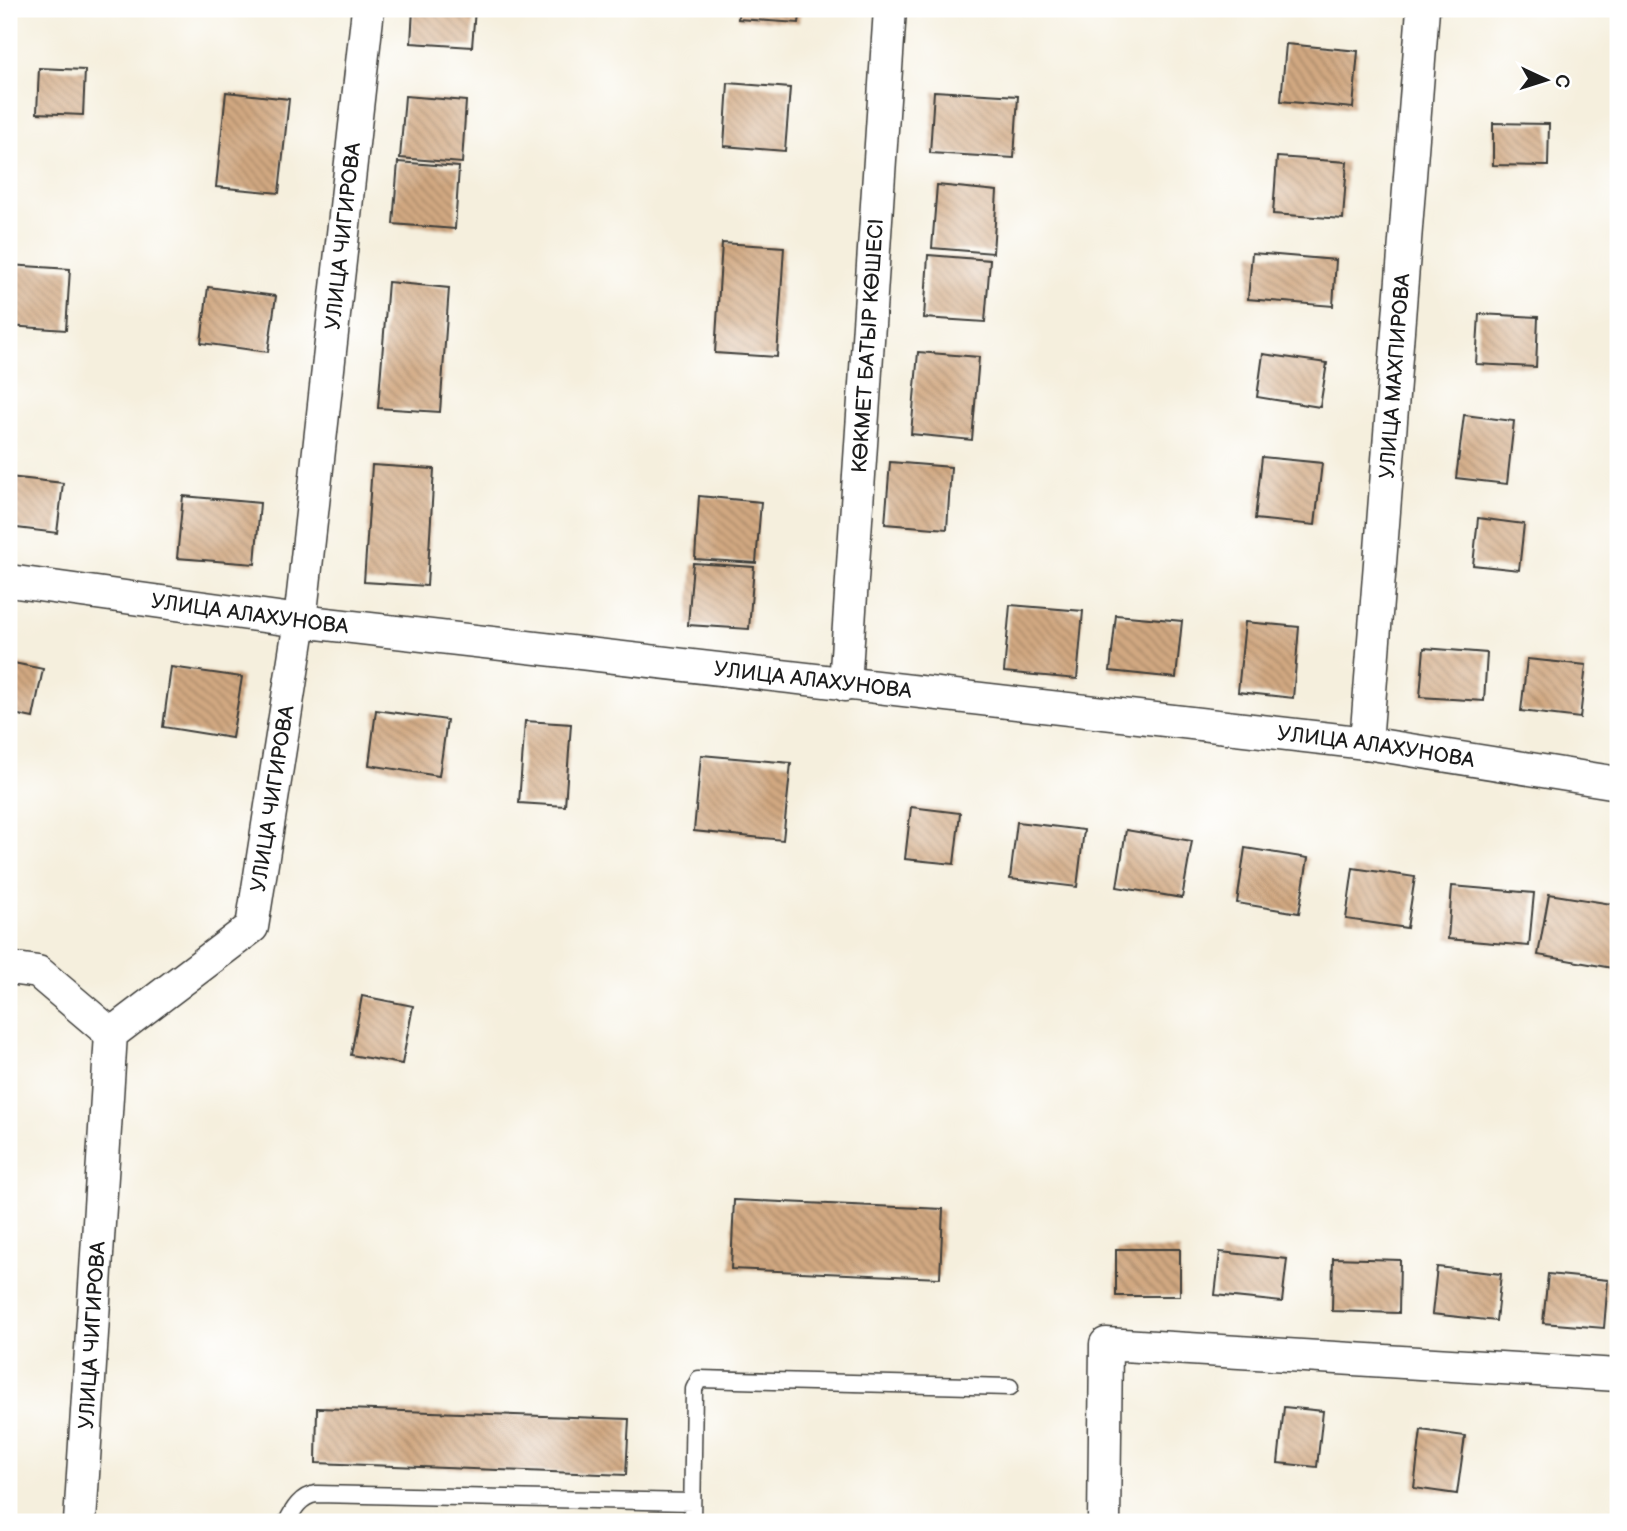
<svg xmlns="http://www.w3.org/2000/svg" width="1627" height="1531" font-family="'Balsamiq Sans',sans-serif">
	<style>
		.building { fill: url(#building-back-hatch) }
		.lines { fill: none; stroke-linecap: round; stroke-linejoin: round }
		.service-casing { stroke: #3d3c39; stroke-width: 19 }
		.minor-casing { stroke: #3d3c39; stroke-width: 35 }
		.service { stroke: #fff; stroke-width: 16 }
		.minor { stroke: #fff; stroke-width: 32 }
		.labels { text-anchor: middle; stroke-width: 7; stroke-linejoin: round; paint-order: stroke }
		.street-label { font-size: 21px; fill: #1c1c1c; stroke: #fff }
	</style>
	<defs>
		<pattern id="building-back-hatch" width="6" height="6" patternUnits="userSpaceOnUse" patternTransform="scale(1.75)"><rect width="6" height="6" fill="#d1a881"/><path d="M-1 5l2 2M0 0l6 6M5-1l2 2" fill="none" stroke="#a98869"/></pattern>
	</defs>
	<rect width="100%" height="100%" fill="#fff"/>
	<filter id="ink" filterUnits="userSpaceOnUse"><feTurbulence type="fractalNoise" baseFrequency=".0143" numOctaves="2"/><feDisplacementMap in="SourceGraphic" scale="14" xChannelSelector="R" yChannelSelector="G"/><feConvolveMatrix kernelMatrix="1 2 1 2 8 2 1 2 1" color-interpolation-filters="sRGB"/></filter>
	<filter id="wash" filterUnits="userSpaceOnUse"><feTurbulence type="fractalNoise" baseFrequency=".00686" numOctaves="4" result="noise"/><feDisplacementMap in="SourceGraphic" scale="28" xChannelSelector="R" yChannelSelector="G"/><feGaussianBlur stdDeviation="1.57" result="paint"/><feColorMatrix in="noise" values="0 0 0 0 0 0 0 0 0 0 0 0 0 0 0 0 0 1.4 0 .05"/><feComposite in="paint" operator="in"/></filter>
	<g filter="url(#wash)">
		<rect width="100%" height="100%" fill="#f5efdd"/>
		<g id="blocks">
			<!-- building -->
			<path class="building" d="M413 9H475L472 47 411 43Z
				M739 9H801L799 23 738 19Z
				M1286 44 1358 51 1353 108 1281 101Z
				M39 68 85 70 83 115 37 113Z
				M728 83 790 88 785 151 724 146Z
				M934 91 1018 96 1014 158 930 153Z
				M226 92 289 99 279 193 216 187Z
				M405 96 466 101 462 163 400 158Z
				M1493 123 1549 124 1548 166 1493 165Z
				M1277 157 1347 162 1343 219 1273 214Z
				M398 162 459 167 455 229 393 224Z
				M937 185 997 191 993 253 932 248Z
				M722 243 784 247 777 357 715 353Z
				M1252 253 1336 260 1333 306 1248 299Z
				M928 255 990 260 985 322 924 318Z
				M9 265 70 269 66 330 9 326Z
				M388 282 449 288 440 412 378 408Z
				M208 287 276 296 268 352 201 343Z
				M1479 314 1538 317 1536 367 1476 364Z
				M918 352 979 357 972 440 911 434Z
				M1263 354 1327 363 1320 407 1257 397Z
				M1464 415 1514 421 1507 484 1456 478Z
				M1262 457 1322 463 1315 525 1255 519Z
				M890 462 951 467 947 529 885 524Z
				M372 465 434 469 427 586 364 582Z
				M9 477 63 483 57 533 9 527Z
				M183 496 260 503 255 564 177 558Z
				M699 496 761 502 756 563 695 559Z
				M1478 518 1524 524 1519 570 1473 565Z
				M693 563 754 567 749 629 688 625Z
				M1010 605 1083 611 1077 679 1004 672Z
				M1116 615 1182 621 1176 678 1110 671Z
				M1245 622 1299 627 1293 698 1238 692Z
				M1424 648 1487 653 1484 701 1420 697Z
				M1527 659 1586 665 1580 718 1521 711Z
				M9 662 43 669 33 718 9 713Z
				M171 667 242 677 232 738 163 727Z
				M376 710 447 720 439 776 369 765Z
				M525 721 571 724 565 806 519 803Z
				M701 755 791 763 783 840 694 831Z
				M911 807 960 813 954 864 905 859Z
				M1017 822 1084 830 1077 887 1010 879Z
				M1126 830 1192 841 1182 898 1117 887Z
				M1245 848 1308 858 1299 913 1237 903Z
				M1353 868 1415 877 1407 928 1346 919Z
				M1452 886 1534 893 1529 946 1448 939Z
				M1549 894 1618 905V969L1538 955Z
				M362 996 413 1006 402 1064 351 1055Z
				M734 1200 943 1209 940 1278 731 1269Z
				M1116 1249H1180V1296H1116Z
				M1220 1252 1287 1259 1282 1302 1215 1295Z
				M1333 1258 1400 1260 1399 1313 1332 1311Z
				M1437 1267 1501 1274 1496 1321 1432 1314Z
				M1548 1274 1608 1280 1604 1328 1543 1323Z
				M1284 1407 1323 1411 1317 1467 1278 1463Z
				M317 1408 629 1419 626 1475 316 1463Z
				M1421 1430 1465 1436 1457 1494 1414 1488Z"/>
		</g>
	</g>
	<g filter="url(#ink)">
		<use href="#blocks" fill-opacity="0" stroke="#3d3c39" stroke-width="2"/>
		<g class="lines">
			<!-- service casing -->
			<g class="service-casing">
				<path id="service" d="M287 1522C293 1509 301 1496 316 1494L692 1502
					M692 1522 694 1389 699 1379 1010 1387"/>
			</g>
			<!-- minor casing -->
			<g class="minor-casing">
				<g id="minor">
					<path id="s1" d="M9 581 300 621 1366 743 1618 783"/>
					<path id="s2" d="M845 685 890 9"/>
					<path id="s3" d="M1366 743 1423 9"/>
					<path d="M9 968 38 972 111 1034"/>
					<path id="s4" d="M80 1522 111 1034 252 927 300 621 368 9"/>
					<path d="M1104 1522 1106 1344 1618 1375"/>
				</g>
			</g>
			<!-- service -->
			<use href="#service" class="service"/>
			<!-- minor -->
			<use href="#minor" class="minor"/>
		</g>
	</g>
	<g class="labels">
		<!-- street labels -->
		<g class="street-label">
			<text dy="7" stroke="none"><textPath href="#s4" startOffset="1363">УЛИЦА ЧИГИРОВА</textPath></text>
			<text dy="7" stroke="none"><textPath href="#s2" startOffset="340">КӨКМЕТ БАТЫР КӨШЕСІ</textPath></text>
			<text dy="7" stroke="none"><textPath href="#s3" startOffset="368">УЛИЦА МАХПИРОВА</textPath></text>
			<text dy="7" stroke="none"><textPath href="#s1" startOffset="243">УЛИЦА АЛАХУНОВА</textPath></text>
			<text dy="7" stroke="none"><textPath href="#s1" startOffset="810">УЛИЦА АЛАХУНОВА</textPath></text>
			<text dy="7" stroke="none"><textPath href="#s1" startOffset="1377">УЛИЦА АЛАХУНОВА</textPath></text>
			<text dy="7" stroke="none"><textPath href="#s4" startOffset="796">УЛИЦА ЧИГИРОВА</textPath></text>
			<text dy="7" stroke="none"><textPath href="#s4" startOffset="187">УЛИЦА ЧИГИРОВА</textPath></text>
		</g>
	</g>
	<!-- margin -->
	<rect width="1627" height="1531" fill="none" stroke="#fff" stroke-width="35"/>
	<!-- north arrow -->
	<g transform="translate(1546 80) rotate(94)" stroke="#ffffff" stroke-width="5" paint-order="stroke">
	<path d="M0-5L12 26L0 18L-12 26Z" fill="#1c1c1c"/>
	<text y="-10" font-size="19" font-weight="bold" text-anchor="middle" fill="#1c1c1c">С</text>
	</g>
</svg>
